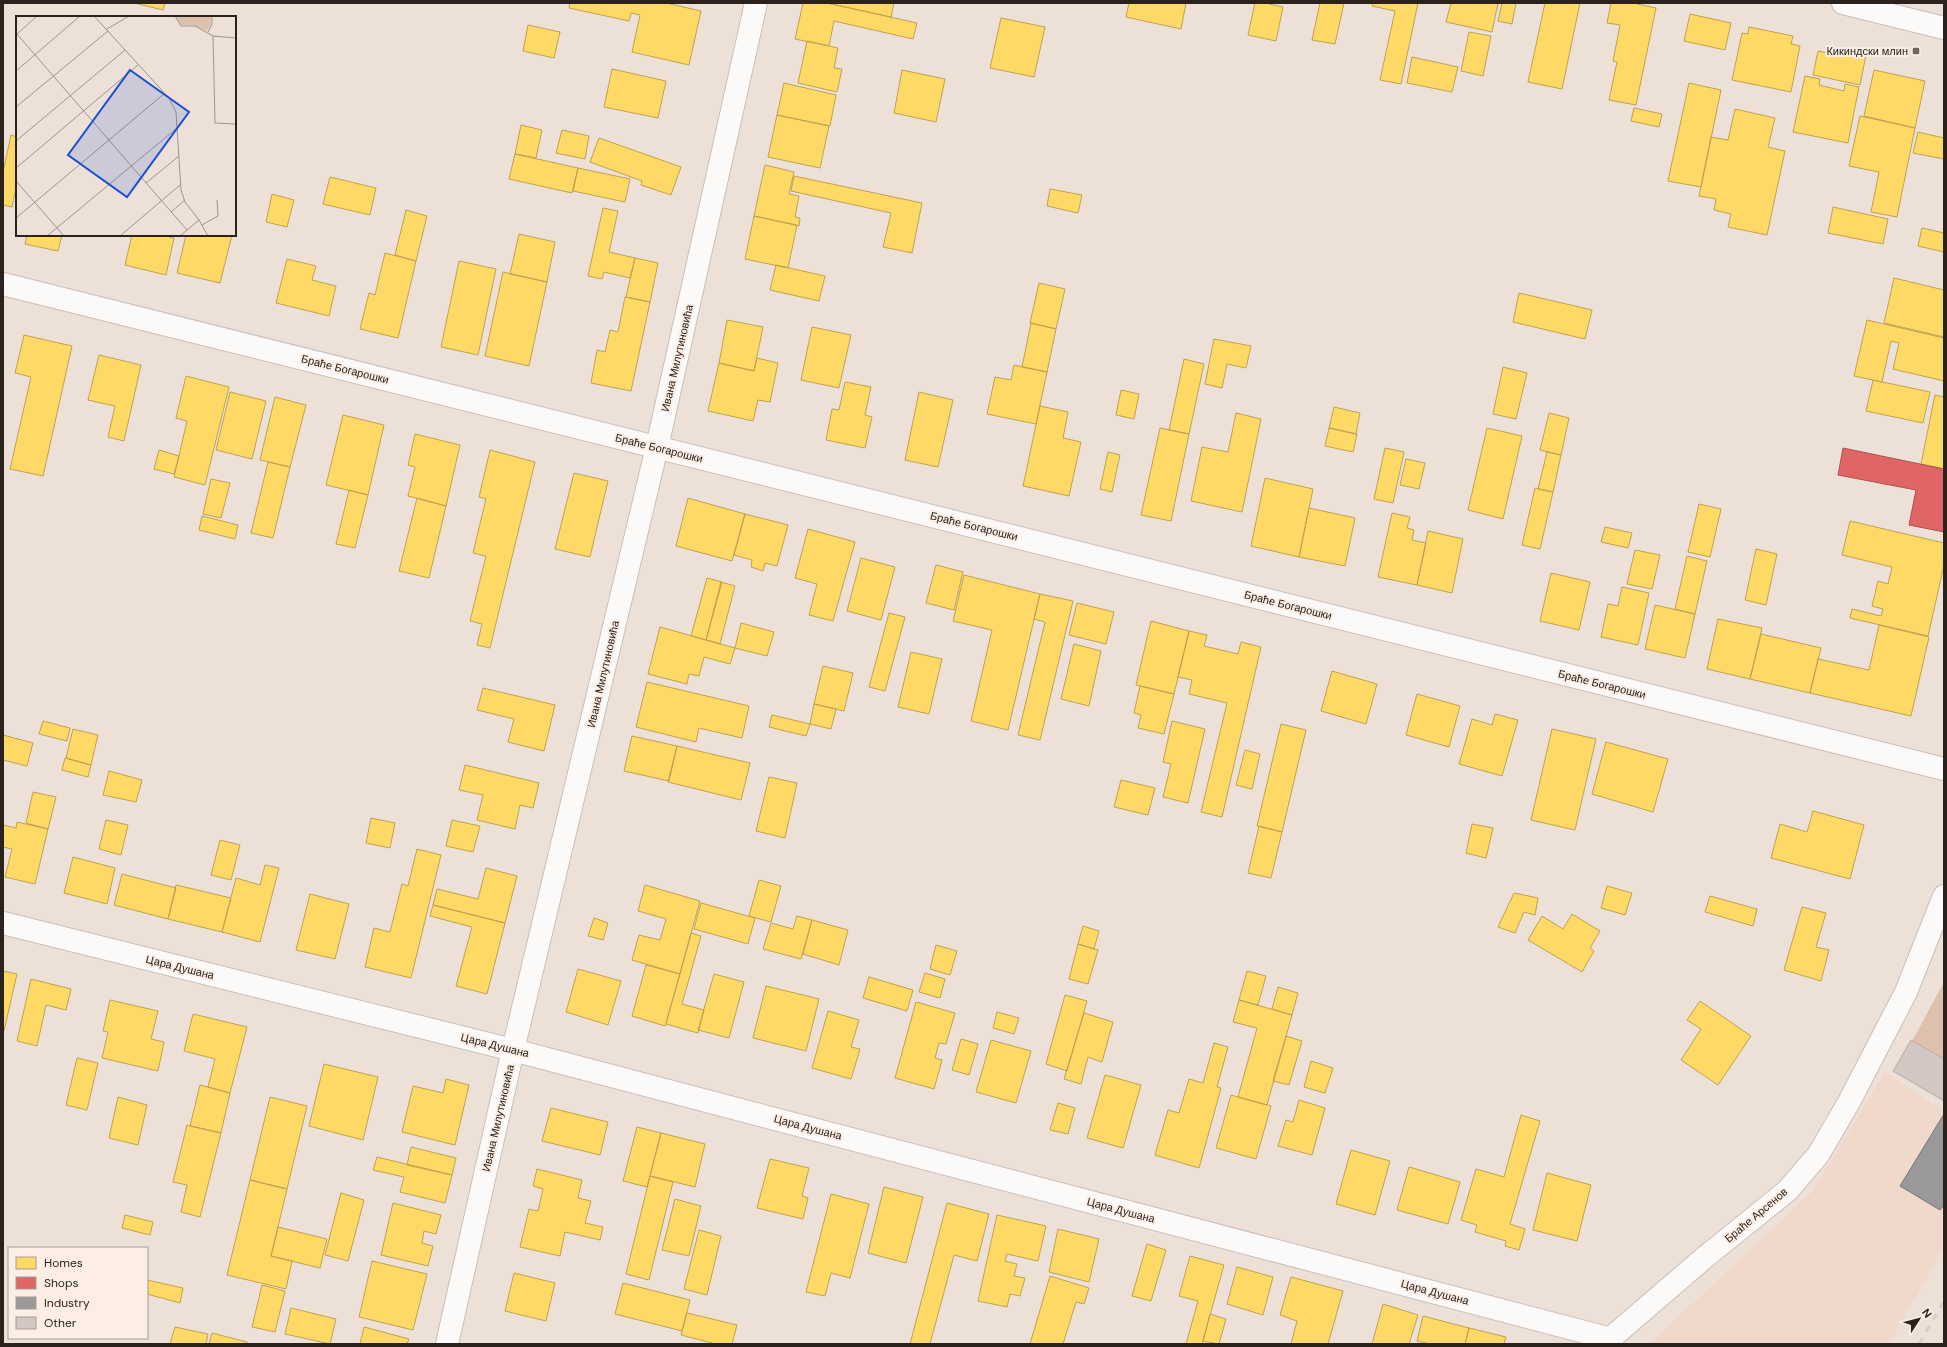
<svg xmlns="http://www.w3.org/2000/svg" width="1947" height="1347" font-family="'DM Sans',sans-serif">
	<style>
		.built { fill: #f0d9cb }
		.green { fill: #dec1ad }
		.homes { fill: #ffd966; stroke: #bfa250 }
		.shops { fill: #e06666; stroke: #aa5250 }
		.industry { fill: #999; stroke: #787574 }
		.building { fill: #d2c8c1; stroke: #b9afa8 }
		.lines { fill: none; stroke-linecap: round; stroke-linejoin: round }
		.street-casing { stroke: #c9bfb9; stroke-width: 24 }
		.secondary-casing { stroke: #c9bfb9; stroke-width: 24 }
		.street { stroke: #fcfaf9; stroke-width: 22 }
		.secondary { stroke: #fcfaf9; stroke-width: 22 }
		.rail { stroke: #d3cfcc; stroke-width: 3; stroke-dasharray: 7 7; stroke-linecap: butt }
		.poi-dot { fill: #6f645e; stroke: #fceee5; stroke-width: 1.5 }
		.labels { text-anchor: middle; stroke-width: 4; stroke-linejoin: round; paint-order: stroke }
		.poi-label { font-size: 11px; fill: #2b221d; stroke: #fceee5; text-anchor: end }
		.street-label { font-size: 11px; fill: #2b221d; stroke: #fceee5 }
		.inset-road { fill: none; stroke: #9f948d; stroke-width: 1 }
		.view { fill: #1d4ed8; fill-opacity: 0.15; stroke: #1d4ed8; stroke-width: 2 }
		.inset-edge { fill: none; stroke: #2b221d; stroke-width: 2 }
	</style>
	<rect width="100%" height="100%" fill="#ede0d7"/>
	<!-- built -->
	<path class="built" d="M1885 1072 1944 1111V1247L1889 1344H1649L1812 1192Z"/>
	<!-- green -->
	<path class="green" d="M1944 982V1062L1910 1045Z"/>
	<!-- homes -->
	<path class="homes" d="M134 3H165L163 10Z
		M570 3H666L701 11 689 65 632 52 640 15 631 13 629 21 569 8Z
		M803 3H827L917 23 913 39 834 21 829 46 795 39Z
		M827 3H894L891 17Z
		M1129 3H1186L1181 29 1126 17Z
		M1255 3H1265L1283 7 1276 41 1248 35Z
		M1320 3H1344L1335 44 1312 40Z
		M1373 3H1418L1401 84 1380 80 1395 11 1372 6Z
		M1451 3H1498L1492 32 1446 22Z
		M1502 3H1516L1512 24 1498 21Z
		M1545 3H1580L1562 89 1528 82Z
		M1611 3H1633L1656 8 1636 105 1609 100 1617 62 1613 61 1620 25 1607 23Z
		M1690 14 1731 23 1725 50 1684 41Z
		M1001 18 1045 27 1034 77 990 68Z
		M528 25 560 32 554 58 523 51Z
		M1749 27 1793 36 1791 44 1800 46 1791 92 1732 80 1742 33 1748 34Z
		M1469 32 1491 36 1483 76 1461 71Z
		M807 41 838 48 834 68 842 69 837 92 798 83Z
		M1841 50 1866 55 1860 85 1813 75 1818 51 1840 56Z
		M1412 57 1458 67 1452 92 1407 83Z
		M612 69 666 81 658 118 604 107Z
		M902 70 945 79 936 122 894 113Z
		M1874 70 1925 81 1915 128 1864 116Z
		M1805 76 1820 79 1819 85 1844 91 1845 84 1859 87 1848 143 1793 132Z
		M784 83 836 95 830 126 777 115Z
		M1689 83 1721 90 1701 187 1668 181Z
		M1634 108 1662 114 1659 127 1631 121Z
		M1735 109 1775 118 1768 147 1785 151 1767 235 1728 227 1731 214 1714 210 1716 199 1699 196 1711 137 1728 140Z
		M777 115 829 126 820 168 768 157Z
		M1860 116 1915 128 1897 217 1871 212 1879 172 1849 166Z
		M521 125 542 130 536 158 515 154Z
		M562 130 589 136 585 159 556 153Z
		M1918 132 1944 138V159L1913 153Z
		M11 135 17 137V183L12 207 3 205V172Z
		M599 138 681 167 671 195 641 185 642 181 590 162Z
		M515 154 578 168 572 193 509 179Z
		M765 165 794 172 789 194 799 196 795 217 800 218 799 226 754 216Z
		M578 168 630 179 625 202 573 191Z
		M794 176 922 203 912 253 883 247 891 213 791 191Z
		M330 177 376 188 370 215 323 204Z
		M1050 189 1082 195 1078 213 1047 206Z
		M272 194 294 200 287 227 266 222Z
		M1833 207 1888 219 1883 244 1828 233Z
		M603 208 618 211 609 252 635 258 630 278 604 272 602 279 588 276Z
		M406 210 427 216 416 261 395 255Z
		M754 216 797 225 788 268 745 259Z
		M1922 228 1944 233V252L1918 246Z
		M519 234 555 242 547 282 510 274Z
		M27 235H62L58 251 25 244Z
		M132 235H161L174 238 166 275 125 265Z
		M186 235H232L220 283 177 273Z
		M385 253 416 261 398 338 360 329 369 293 375 295Z
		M635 258 658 263 650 302 626 297Z
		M287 259 316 266 312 280 336 286 329 316 276 303Z
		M459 261 496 269 478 355 441 347Z
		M776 265 825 276 819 301 770 290Z
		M503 272 547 282 529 366 485 356Z
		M1894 278 1944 290V337L1884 323Z
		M1039 283 1065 289 1056 329 1030 323Z
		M1519 293 1592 310 1585 339 1513 322Z
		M625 297 650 302 631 391 591 383 597 350 605 352 610 330 618 332Z
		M727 320 763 327 754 371 719 363Z
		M1867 320 1944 338V381L1893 369 1899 343 1891 341 1882 382 1854 376Z
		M1031 323 1056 329 1047 372 1022 367Z
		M812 327 851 335 839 388 801 380Z
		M24 335 72 346 43 476 10 469 31 377 15 373Z
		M1214 339 1251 346 1246 368 1227 364 1222 388 1205 384Z
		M99 355 141 365 124 441 108 437 115 406 88 400Z
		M757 358 778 363 770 402 758 400 753 421 708 411 719 363 754 371Z
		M1184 359 1204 364 1189 434 1169 430Z
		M1014 365 1047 372 1036 424 987 414 995 377 1011 380Z
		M1503 367 1527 373 1516 419 1493 414Z
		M186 376 229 387 205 485 174 477 187 421 176 418Z
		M1873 380 1930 392 1923 423 1866 411Z
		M845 382 871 387 865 415 872 417 865 448 826 440 832 409 839 410Z
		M1121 390 1139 394 1134 419 1116 415Z
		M230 392 266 401 252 459 216 450Z
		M919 392 953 400 938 467 905 460Z
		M1935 395 1944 397V469L1921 464Z
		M275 397 306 405 290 467 260 460Z
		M1040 406 1068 412 1063 438 1081 442 1069 496 1023 486Z
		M1334 407 1360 413 1356 434 1329 428Z
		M1236 413 1261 419 1242 512 1191 501 1202 447 1228 452Z
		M1549 413 1569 418 1561 455 1540 450Z
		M343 415 384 425 368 495 326 485Z
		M1160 428 1189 434 1171 521 1141 515Z
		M1329 428 1357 434 1353 452 1325 446Z
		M1487 428 1522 436 1503 519 1468 510Z
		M415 434 460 445 446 506 408 496 415 467 408 465Z
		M1385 448 1404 452 1393 503 1374 499Z
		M159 450 179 456 174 474 154 469Z
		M490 450 535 462 490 648 477 645 482 624 470 621 486 556 473 553 486 499 479 497Z
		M1108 452 1120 455 1112 492 1100 489Z
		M1547 452 1561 455 1553 492 1538 489Z
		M1406 459 1425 463 1419 489 1400 485Z
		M268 462 290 467 273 538 251 533Z
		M574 473 608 481 590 557 555 549Z
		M1265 478 1313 489 1299 557 1251 546Z
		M211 479 230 483 221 518 203 514Z
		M1535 488 1553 492 1540 549 1522 545Z
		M349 490 368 495 355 548 336 544Z
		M417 498 446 506 429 578 399 571Z
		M688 498 745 514 732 561 676 546Z
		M1699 504 1721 509 1710 557 1688 552Z
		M1309 508 1355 518 1345 566 1299 557Z
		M1392 513 1410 517 1407 528 1414 530 1412 540 1426 543 1417 585 1378 577Z
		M745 514 788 525 777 566 765 563 763 571 751 567 752 560 734 555Z
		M202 516 238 525 235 539 199 530Z
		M1850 521 1944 543V565L1928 636 1850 618 1852 609 1881 616 1883 609 1872 606 1878 581 1888 584 1892 567 1842 555Z
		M1605 527 1632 533 1628 548 1601 542Z
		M808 529 855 542 833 621 809 615 817 584 795 578Z
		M1428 531 1463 539 1452 593 1417 585Z
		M1756 549 1777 554 1766 605 1745 600Z
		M1635 550 1660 555 1652 589 1627 584Z
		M1687 556 1707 561 1695 614 1675 609Z
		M861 558 895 567 881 620 847 611Z
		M936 565 963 572 954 610 926 603Z
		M1551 573 1590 582 1579 630 1540 621Z
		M964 575 1040 594 1008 730 971 721 992 630 953 621Z
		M707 578 722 582 706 640 691 636Z
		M721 582 735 586 720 644 706 640Z
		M1622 587 1649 593 1638 645 1601 637 1608 604 1618 606Z
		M1040 594 1073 601 1040 740 1018 735 1045 622 1034 619Z
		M1077 603 1114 612 1106 644 1069 635Z
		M1655 605 1695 614 1685 658 1645 649Z
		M889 613 905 617 885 691 869 687Z
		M1718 619 1762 628 1750 679 1707 669Z
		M1151 621 1189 631 1174 694 1136 685Z
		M741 623 774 632 767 656 735 648Z
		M1879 625 1929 637 1911 716 1810 693 1818 659 1869 670Z
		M660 627 735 648 730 664 704 657 699 676 689 674 687 684 648 674Z
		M1189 631 1207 635 1204 646 1238 654 1241 642 1261 647 1222 817 1201 812 1227 703 1189 694 1192 680 1178 677Z
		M1761 634 1821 648 1810 693 1750 679Z
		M1074 644 1101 651 1089 706 1061 699Z
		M911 652 942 659 929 714 898 707Z
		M823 666 853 673 844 711 814 704Z
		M1332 671 1377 684 1366 724 1321 711Z
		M647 682 749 706 742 738 699 728 696 742 636 727Z
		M1140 686 1174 694 1164 734 1138 728 1141 715 1134 713Z
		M483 688 555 705 544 751 508 742 514 719 477 710Z
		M1417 694 1460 706 1449 747 1406 735Z
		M814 704 836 709 831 729 810 724Z
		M1495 714 1518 720 1502 776 1459 764 1472 719 1492 725Z
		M772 715 810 724 806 736 769 727Z
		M43 721 70 728 67 741 39 734Z
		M1172 721 1205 729 1188 803 1163 797 1171 764 1163 762Z
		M1281 724 1306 730 1282 832 1257 826Z
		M73 729 98 735 91 765 66 758Z
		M1552 729 1596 739 1575 830 1531 820Z
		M3 735 33 743 27 766 3 760Z
		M632 736 677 746 669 781 624 771Z
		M1606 742 1668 759 1653 812 1592 794Z
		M677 746 750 763 741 800 668 782Z
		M1245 750 1260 754 1252 789 1236 785Z
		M65 758 91 765 88 777 62 770Z
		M465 765 539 783 533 808 520 805 515 829 477 820 483 795 459 790Z
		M109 771 142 780 136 802 103 795Z
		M769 777 797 783 785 838 756 831Z
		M1121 780 1155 788 1148 815 1114 807Z
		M33 792 56 797 48 829 26 823Z
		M1813 811 1864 825 1850 879 1771 858 1780 824 1807 832Z
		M371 818 395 823 390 848 366 843Z
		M106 820 128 825 121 855 99 849Z
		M452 820 480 826 473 852 446 846Z
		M17 822 48 829 35 884 5 877 12 849 3 847V825L16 828Z
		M1472 824 1493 828 1486 858 1466 853Z
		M1259 826 1282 832 1271 878 1248 873Z
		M220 840 240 845 231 880 211 875Z
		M417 849 441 855 411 978 365 967 374 928 390 932 402 884 408 886Z
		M73 857 115 868 107 904 64 893Z
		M265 865 279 868 260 942 222 932 236 878 260 885Z
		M486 868 517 876 505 923 433 905 437 889 478 899Z
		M122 874 176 888 168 919 114 905Z
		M759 880 781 886 771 922 749 916Z
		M176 885 231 898 222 932 168 919Z
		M645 885 700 901 680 974 632 960 639 935 660 940 666 919 638 911Z
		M1607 886 1632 893 1625 915 1601 908Z
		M1514 893 1538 898 1535 915 1524 912 1515 933 1498 927Z
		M310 894 349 904 335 959 296 950Z
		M1710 896 1757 909 1753 926 1705 912Z
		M701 903 755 918 748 944 694 929Z
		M433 905 505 923 487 994 456 986 472 927 430 916Z
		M1802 907 1826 913 1816 947 1829 950 1821 981 1784 970Z
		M1572 914 1600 931 1590 948 1594 951 1582 972 1528 940 1542 916 1563 929Z
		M797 916 812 920 801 959 763 949 771 923 793 929Z
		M594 918 608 923 603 940 588 936Z
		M812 920 848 930 839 965 803 954Z
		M1083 926 1099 931 1094 949 1078 944Z
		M691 933 701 936 682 1004 704 1010 698 1033 666 1024Z
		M1078 944 1098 950 1088 984 1069 979Z
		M936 945 957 951 950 975 930 969Z
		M646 965 680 974 665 1026 632 1016Z
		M578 969 621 981 608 1025 566 1012Z
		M3 971 17 974 4 1031H3Z
		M1247 971 1266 976 1258 1005 1239 1000Z
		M925 973 945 979 940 998 919 992Z
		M714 974 744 982 729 1038 698 1030Z
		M869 977 913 990 907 1011 863 998Z
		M31 979 71 989 66 1010 46 1005 37 1046 17 1041Z
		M766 986 819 999 806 1051 753 1038Z
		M1278 987 1298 993 1292 1015 1272 1009Z
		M1065 995 1087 1001 1067 1071 1046 1064Z
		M110 1000 158 1011 151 1039 164 1042 158 1071 102 1058 108 1032 103 1031Z
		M1239 1000 1292 1015 1267 1105 1238 1097 1257 1028 1233 1022Z
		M1700 1001 1751 1036 1718 1085 1681 1060 1701 1029 1687 1020Z
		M916 1002 955 1013 946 1044 939 1043 935 1058 942 1060 934 1089 895 1078Z
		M828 1011 859 1020 851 1047 860 1049 851 1079 812 1068Z
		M997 1012 1019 1018 1014 1034 993 1028Z
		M1084 1013 1113 1022 1102 1062 1088 1057 1081 1084 1064 1079Z
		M193 1014 247 1027 230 1093 208 1087 215 1059 184 1051Z
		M1286 1036 1302 1041 1289 1085 1273 1081Z
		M961 1039 978 1044 969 1075 952 1070Z
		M991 1040 1031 1051 1016 1103 976 1092Z
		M1214 1043 1228 1047 1217 1087 1221 1088 1199 1168 1155 1155 1168 1110 1179 1113 1189 1079 1203 1083Z
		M77 1058 98 1063 87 1110 66 1105Z
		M1311 1061 1333 1068 1325 1093 1304 1087Z
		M324 1064 378 1077 363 1140 309 1126Z
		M1105 1075 1141 1085 1123 1148 1087 1138Z
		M446 1079 469 1085 455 1145 402 1132 413 1086 443 1093Z
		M200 1085 230 1093 221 1133 190 1126Z
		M1231 1095 1271 1106 1256 1159 1216 1148Z
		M118 1097 147 1105 138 1145 109 1138Z
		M270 1097 307 1106 287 1189 250 1180Z
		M1299 1100 1325 1108 1312 1155 1278 1146 1286 1120 1293 1122Z
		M1058 1103 1075 1108 1068 1134 1050 1130Z
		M551 1108 608 1122 600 1155 542 1141Z
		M1521 1115 1540 1121 1510 1224 1525 1229 1519 1250 1505 1246 1506 1241 1475 1232 1477 1225 1461 1220 1476 1169 1504 1177Z
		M187 1125 221 1133 200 1217 181 1212 187 1185 173 1182Z
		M637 1127 661 1133 647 1187 623 1181Z
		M661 1133 705 1144 695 1187 650 1176Z
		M411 1147 456 1158 452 1175 407 1165Z
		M1351 1150 1390 1161 1375 1215 1336 1204Z
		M377 1157 452 1175 445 1203 400 1192 404 1177 373 1170Z
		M770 1159 809 1168 802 1196 808 1198 803 1219 757 1208Z
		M1409 1167 1460 1182 1448 1224 1397 1210Z
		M537 1169 582 1180 578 1198 591 1201 585 1223 603 1227 600 1240 565 1232 560 1256 520 1247 529 1209 538 1211 543 1189 533 1186Z
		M1547 1173 1591 1185 1577 1241 1533 1230Z
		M650 1176 673 1182 649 1280 626 1274Z
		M250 1180 287 1189 271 1256 292 1261 286 1289 227 1275Z
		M884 1187 923 1197 906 1263 868 1253Z
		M341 1193 364 1200 348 1261 325 1255Z
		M831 1194 869 1204 850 1278 831 1273 825 1296 806 1292Z
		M675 1199 701 1206 689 1256 662 1250Z
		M393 1203 441 1215 436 1234 424 1231 422 1243 433 1246 428 1266 381 1255Z
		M947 1203 989 1214 977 1261 954 1255 930 1344H910Z
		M125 1215 153 1222 150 1235 122 1228Z
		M997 1215 1046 1226 1038 1261 1007 1254 1005 1261 1017 1264 1014 1276 1025 1278 1020 1296 1010 1294 1007 1307 978 1301Z
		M278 1227 327 1239 320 1268 271 1256Z
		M1058 1229 1099 1239 1089 1282 1049 1272Z
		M699 1230 721 1236 707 1295 684 1289Z
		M1147 1244 1166 1250 1151 1301 1132 1296Z
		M1190 1256 1224 1265 1202 1344H1186L1198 1301 1179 1296Z
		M372 1261 427 1274 413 1330 359 1317Z
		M1237 1267 1273 1277 1263 1315 1227 1304Z
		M514 1273 555 1283 546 1321 505 1311Z
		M1050 1276 1089 1288 1084 1304 1076 1302 1063 1344H1030Z
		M1291 1277 1343 1291 1328 1344H1291L1297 1321 1280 1315Z
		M147 1280 183 1288 180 1303 147 1294Z
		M623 1283 690 1300 682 1331 615 1314Z
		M262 1285 285 1291 275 1332 252 1327Z
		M1383 1304 1418 1315 1409 1344H1372Z
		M291 1308 336 1319 330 1344 285 1334Z
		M687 1313 737 1325 732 1344H716L681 1335Z
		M1210 1314 1226 1319 1219 1344 1203 1341Z
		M1423 1316 1469 1328 1465 1344H1430L1417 1341Z
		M175 1327 208 1334 206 1344H170Z
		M364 1327 409 1339 407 1344H360Z
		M1469 1328 1506 1337 1504 1344H1465Z
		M212 1333 247 1342V1344H209Z"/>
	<!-- shops -->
	<path class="shops" d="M1843 448 1944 469V532L1909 525 1916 490 1838 475Z"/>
	<!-- industry -->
	<path class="industry" d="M1944 1114V1205L1940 1210 1900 1186Z"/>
	<!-- building -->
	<path class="building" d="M1911 1040 1944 1059V1101L1893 1071Z"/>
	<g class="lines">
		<!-- street casing -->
		<g class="street-casing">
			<path id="street" d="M3 284 1944 769
				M3 923 513 1050 1611 1339
				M447 1344 513 1050 657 447 756 3"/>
		</g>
		<!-- secondary casing -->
		<g class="secondary-casing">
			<path id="secondary" d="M1843 3 1944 28
				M1604 1344 1704 1258 1787 1191 1818 1155 1849 1102 1906 992 1944 896"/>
		</g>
		<!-- street -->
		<use href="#street" class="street"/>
		<!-- secondary -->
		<use href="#secondary" class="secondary"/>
		<!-- rail -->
		<path class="rail" d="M1919 1344 1944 1301"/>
	</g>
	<!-- markers -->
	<rect class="poi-dot" x="1912" y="47" width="8" height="8" rx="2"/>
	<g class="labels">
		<!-- poi labels -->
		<g class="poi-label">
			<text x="1908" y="55">Кикиндски млин</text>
		</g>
		<!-- street labels -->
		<g class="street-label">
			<text transform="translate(677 358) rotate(-77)" y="4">Ивана Милутиновића</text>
			<text transform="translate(345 369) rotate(14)" y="4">Браће Богарошки</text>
			<text transform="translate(659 448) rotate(14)" y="4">Браће Богарошки</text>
			<text transform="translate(974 526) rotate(14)" y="4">Браће Богарошки</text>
			<text transform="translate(1288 605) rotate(14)" y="4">Браће Богарошки</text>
			<text transform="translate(603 674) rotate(-77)" y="4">Ивана Милутиновића</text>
			<text transform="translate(1602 684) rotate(14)" y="4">Браће Богарошки</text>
			<text transform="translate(180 967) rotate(14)" y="4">Цара Душана</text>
			<text transform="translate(495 1045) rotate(14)" y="4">Цара Душана</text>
			<text transform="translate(498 1118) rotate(-77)" y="4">Ивана Милутиновића</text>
			<text transform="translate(808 1127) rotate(15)" y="4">Цара Душана</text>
			<text transform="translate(1121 1210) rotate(15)" y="4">Цара Душана</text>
			<text transform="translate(1756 1215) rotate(-40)" y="4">Браће Арсенов</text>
			<text transform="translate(1435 1292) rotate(15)" y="4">Цара Душана</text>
		</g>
	</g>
	<!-- overview -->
	<g transform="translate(16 16)">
		<rect width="220" height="220" fill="#ede0d7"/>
		<path d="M160 0H195V8L191 15 175 9H165Z" fill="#dec1ad"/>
		<path class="inset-road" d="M78 0 153 82 160 96 165 174 169 186 183 204 164 220M159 0 165 10H179L197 20 220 22M91 13 113 0M192 16 196 8V0M0 17 171 214M1 18 21 0M197 20 199 107 220 108M0 55 64 0M0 91 92 15M0 125 109 34M0 152 122 49M0 165 48 220M130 167 163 140M155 196 169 184M0 202 149 77M183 204 192 220M186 209 202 200 201 184M31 220 161 112M104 220 164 169"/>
		<path class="view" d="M114 54 173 96 111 181 52 139Z"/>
		<rect width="220" height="220" class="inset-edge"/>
	</g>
	<!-- border -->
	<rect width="1947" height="1347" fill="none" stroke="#2b221d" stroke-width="8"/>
	<!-- legend -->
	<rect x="8" y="1247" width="140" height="92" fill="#fceee5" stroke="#a89c95"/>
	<rect x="16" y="1257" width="20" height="12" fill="#ffd966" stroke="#a89c95"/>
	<text x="44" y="1267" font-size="12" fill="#2b221d">Homes</text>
	<rect x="16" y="1277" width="20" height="12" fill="#e06666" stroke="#a89c95"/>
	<text x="44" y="1287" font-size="12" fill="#2b221d">Shops</text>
	<rect x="16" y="1297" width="20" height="12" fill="#999999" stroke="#a89c95"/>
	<text x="44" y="1307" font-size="12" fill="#2b221d">Industry</text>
	<rect x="16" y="1317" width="20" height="12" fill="#d2c8c1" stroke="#a89c95"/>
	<text x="44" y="1327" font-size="12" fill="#2b221d">Other</text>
	<!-- north arrow -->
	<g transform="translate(1919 1319) rotate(54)" stroke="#fceee5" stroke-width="3" paint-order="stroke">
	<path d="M0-3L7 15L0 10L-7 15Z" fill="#2b221d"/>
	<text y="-6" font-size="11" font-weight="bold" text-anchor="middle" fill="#2b221d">N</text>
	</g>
</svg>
